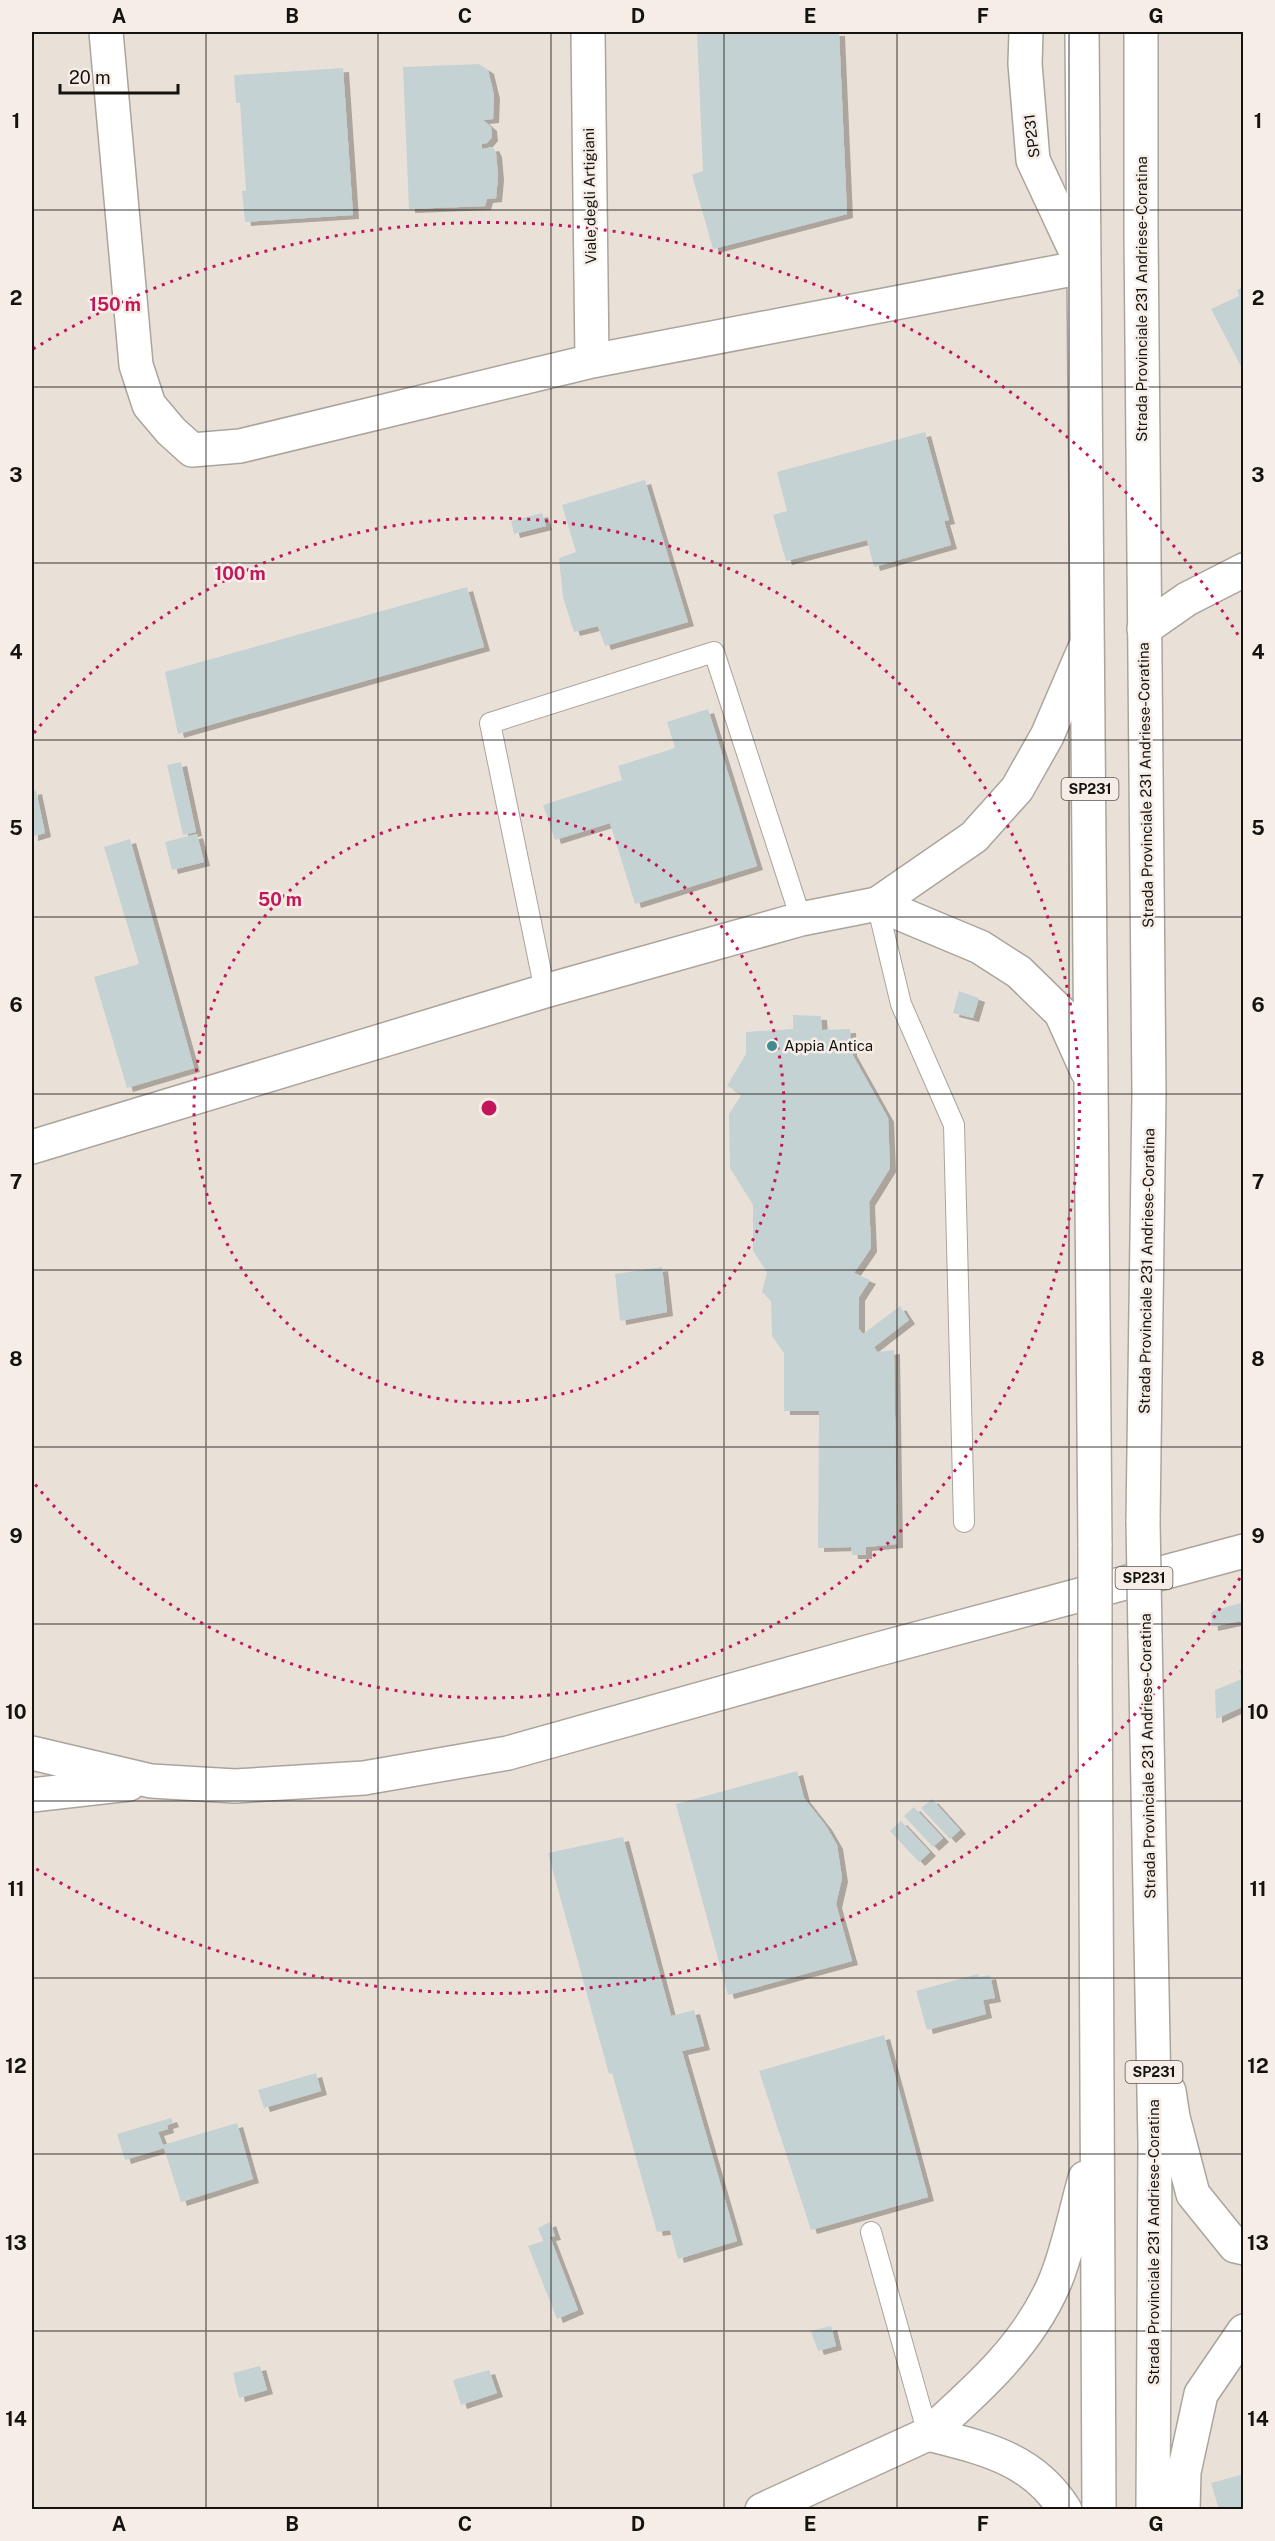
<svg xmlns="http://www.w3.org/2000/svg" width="1275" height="2541" font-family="'Public Sans',sans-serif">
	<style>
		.building { fill: #c5d2d3; filter: url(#shadow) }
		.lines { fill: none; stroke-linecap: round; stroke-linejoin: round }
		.service-casing { stroke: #aba49c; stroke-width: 22 }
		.minor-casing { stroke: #aba49c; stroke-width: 36 }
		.secondary-casing { stroke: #aba49c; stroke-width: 36 }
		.trunk-casing { stroke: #aba49c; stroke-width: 36 }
		.service { stroke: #fff; stroke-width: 20 }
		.minor { stroke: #fff; stroke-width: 33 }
		.secondary { stroke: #fff; stroke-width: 33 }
		.trunk { stroke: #fff; stroke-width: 33 }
		.trunk-bridge-casing { stroke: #aba49c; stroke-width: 36; stroke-linecap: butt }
		.trunk-bridge { stroke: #fff; stroke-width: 33 }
		.grid { fill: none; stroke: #151310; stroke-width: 1.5; stroke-opacity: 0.55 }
		.ring { fill: none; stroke: #c2185b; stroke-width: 3; stroke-dasharray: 3 6 }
		.poi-dot { fill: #438a90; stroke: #f6eee6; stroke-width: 2 }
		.labels { text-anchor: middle; stroke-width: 5; stroke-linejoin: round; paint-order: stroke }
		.shield { fill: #f6eee6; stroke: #585550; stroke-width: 1.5 }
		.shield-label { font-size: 14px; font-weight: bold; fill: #151310 }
		.street-label { font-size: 15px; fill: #151310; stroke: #f6eee6 }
		.poi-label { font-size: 15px; fill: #151310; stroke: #f6eee6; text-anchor: start }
		.centre { fill: #c2185b; stroke: #f6eee6; stroke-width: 3 }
		.ring-label { font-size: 18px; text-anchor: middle; font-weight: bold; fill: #c2185b; stroke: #f6eee6; stroke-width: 5; stroke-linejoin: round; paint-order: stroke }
		.neatline { fill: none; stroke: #151310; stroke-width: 2 }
		.grid-label { font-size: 20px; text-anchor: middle; font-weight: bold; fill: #151310 }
	</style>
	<defs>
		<filter id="shadow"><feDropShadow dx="6" dy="4" stdDeviation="0" flood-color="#0004"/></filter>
	</defs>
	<rect width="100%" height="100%" fill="#e9e1d8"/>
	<!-- building -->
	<path class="building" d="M697 32H839L847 214 713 249 692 175 703 171Z
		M479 64 488 70 494 95 493 119 483 120 491 127 492 137 487 143 482 144V149L493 147 496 153 498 176 496 198 487 199 485 206 409 209 403 67Z
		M343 68 353 215 245 222 242 191H246L240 103H236L234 75Z
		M1244 286V372L1211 309 1239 296 1237 290Z
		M925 432 949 520 944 521 951 545 874 567 867 540 786 561 773 515 787 511 777 472Z
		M645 480 688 622 605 646 598 626 574 632 563 597 559 558 576 552 562 505Z
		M542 513 546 526 514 534 511 521Z
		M467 587 484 647 178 734 165 672Z
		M708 709 757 866 635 904 610 823 555 840 543 805 622 780 618 766 675 748 667 722Z
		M181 762 196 832 183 835 167 765Z
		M36 790 45 833 32 837V791Z
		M197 834 204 862 172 870 165 842Z
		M130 839 194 1068 127 1088 94 977 139 964 104 847Z
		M959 991 979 998 973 1018 953 1013Z
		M793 1015 821 1016 822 1030 850 1029 851 1052 888 1118 890 1168 869 1202 871 1248 854 1273 870 1280 859 1297V1329L863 1334 900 1306 909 1320 874 1347 877 1352 894 1350 897 1544 866 1547V1555H852L851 1547 818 1548 819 1411H784V1353L772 1336 771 1301 762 1292 767 1272 753 1251V1205L730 1168 729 1114 742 1094 727 1086 746 1054V1032L793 1029Z
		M662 1267 667 1312 620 1321 615 1274Z
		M1244 1602V1626L1240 1621 1212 1627 1211 1613 1213 1611Z
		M1244 1668V1706L1216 1719 1215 1690 1242 1679 1239 1670Z
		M797 1771 804 1798 826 1826 837 1845 842 1878 836 1904 852 1961 728 1995 676 1804Z
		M932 1799 960 1830 950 1839 921 1808Z
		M914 1807 943 1838 933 1847 904 1816Z
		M901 1821 930 1852 919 1862 890 1831Z
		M623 1837 671 2016 694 2010 704 2046 682 2051 737 2241 678 2259 670 2230 657 2232 612 2073 609 2074 548 1853Z
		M978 1974 979 1977 990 1975 995 1998 983 2000 986 2014 927 2030 916 1991Z
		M884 2035 928 2197 811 2230 759 2071Z
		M316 2073 321 2091 264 2108 258 2090Z
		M171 2118 173 2123 167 2125 168 2129 158 2132 163 2145 237 2123 253 2179 181 2202 164 2148 125 2160 117 2134Z
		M550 2222 555 2236 550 2237 578 2310 557 2319 528 2246 543 2241 538 2228Z
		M831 2326 836 2346 818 2351 811 2331Z
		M260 2366 267 2390 239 2398 233 2373Z
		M489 2370 497 2393 461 2405 453 2380Z
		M1244 2474V2510H1219L1211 2483Z"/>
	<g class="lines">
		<!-- service casing -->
		<g class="service-casing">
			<path id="service" d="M877 904 901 1004 954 1125 964 1522
				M545 991 490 723 714 652 801 919
				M871 2232 928 2434"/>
		</g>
		<!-- minor casing -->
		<g class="minor-casing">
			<path id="minor" d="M106 32 136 365 149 405 171 431 192 450 240 446 592 361 1083 267 1033 160 1025 64 1026 32
				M588 32 592 361
				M1144 629 1187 599 1244 570
				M32 1147 545 991 801 919 877 904"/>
		</g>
		<!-- secondary casing -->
		<g class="secondary-casing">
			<path id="secondary" d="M32 1753 151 1781 235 1786 364 1778 508 1753 875 1650 1244 1551
				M32 1795 129 1784
				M762 2510 928 2434"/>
		</g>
		<!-- trunk casing -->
		<g class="trunk-casing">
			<path id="trunk" d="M1082 32 1095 1546
				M1141 32V233L1149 1095 1143 1521
				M877 904 974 837 1017 789 1047 736 1084 650
				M877 904 980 947 1019 972 1061 1013 1087 1071
				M1145 1635 1155 2144 1153 2510
				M1095 1661 1099 2510
				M1169 2091 1173 2117 1193 2194 1235 2246 1244 2248
				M928 2434C978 2389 1027 2346 1054 2284 1067 2255 1076 2210 1085 2178
				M928 2434C983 2448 1033 2458 1065 2510
				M1183 2510 1184 2472 1201 2394 1244 2331"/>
		</g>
		<!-- service -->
		<use href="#service" class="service"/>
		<!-- minor -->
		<use href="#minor" class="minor"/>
		<!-- secondary -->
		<use href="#secondary" class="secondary"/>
		<!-- trunk -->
		<use href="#trunk" class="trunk"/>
		<!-- trunk-bridge casing -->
		<g class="trunk-bridge-casing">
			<path id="trunk-bridge" d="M1143 1521 1145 1635
				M1095 1661V1546"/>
		</g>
		<!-- trunk-bridge -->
		<use href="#trunk-bridge" class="trunk-bridge"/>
	</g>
	<!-- grid -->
	<path class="grid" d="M206 32V2510M378 32V2510M551 32V2510M724 32V2510M897 32V2510M1069 32V2510M32 210H1244M32 387H1244M32 563H1244M32 740H1244M32 917H1244M32 1094H1244M32 1270H1244M32 1447H1244M32 1624H1244M32 1801H1244M32 1978H1244M32 2154H1244M32 2331H1244"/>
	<!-- distance rings -->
	<g class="ring">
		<circle cx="489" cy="1108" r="295"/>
		<path d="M34 733A590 590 0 1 1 34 1483"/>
		<path d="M1240 1578A886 886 0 0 1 33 1867M33 349A886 886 0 0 1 1240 638"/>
	</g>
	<!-- markers -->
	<circle class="poi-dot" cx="772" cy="1046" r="6"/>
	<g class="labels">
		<!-- shield labels -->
		<g class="shield">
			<rect x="1061.5" y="778" width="57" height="22" rx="4.5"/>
			<rect x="1115.5" y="1567" width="57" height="22" rx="4.5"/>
			<rect x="1125.5" y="2061" width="57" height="22" rx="4.5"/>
		</g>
		<g class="shield-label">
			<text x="1090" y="794">SP231</text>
			<text x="1144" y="1583">SP231</text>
			<text x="1154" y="2077">SP231</text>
		</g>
		<!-- street labels -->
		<g class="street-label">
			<text transform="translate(1032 136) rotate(-97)" y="5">SP231</text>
			<text transform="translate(590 196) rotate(-91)" y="5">Viale degli Artigiani</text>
			<text transform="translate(1142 299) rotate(-90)" y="5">Strada Provinciale 231 Andriese-Coratina</text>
			<text transform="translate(1146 785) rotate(-91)" y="5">Strada Provinciale 231 Andriese-Coratina</text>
			<text transform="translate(1147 1271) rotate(-89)" y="5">Strada Provinciale 231 Andriese-Coratina</text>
			<text transform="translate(1148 1756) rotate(-91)" y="5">Strada Provinciale 231 Andriese-Coratina</text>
			<text transform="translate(1154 2242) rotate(-90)" y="5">Strada Provinciale 231 Andriese-Coratina</text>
		</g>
		<!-- poi labels -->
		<g class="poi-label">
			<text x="784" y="1051">Appia Antica</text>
		</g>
	</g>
	<circle cx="489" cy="1108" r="9" class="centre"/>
	<g class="ring-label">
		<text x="115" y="311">150 m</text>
		<text x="240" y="580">100 m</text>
		<text x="280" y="906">50 m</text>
	</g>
	<!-- border -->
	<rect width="1275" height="2541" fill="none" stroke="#f6eee6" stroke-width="66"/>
	<!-- scale -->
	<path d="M60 84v9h118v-9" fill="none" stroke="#151310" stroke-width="3"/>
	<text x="69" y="84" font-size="18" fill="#151310" stroke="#f6eee6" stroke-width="4.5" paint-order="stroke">20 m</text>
	<rect x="33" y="33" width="1209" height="2475" class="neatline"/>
	<g class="grid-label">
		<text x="119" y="23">A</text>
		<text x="292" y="23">B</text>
		<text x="465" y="23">C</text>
		<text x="638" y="23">D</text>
		<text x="810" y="23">E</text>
		<text x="983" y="23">F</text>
		<text x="1156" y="23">G</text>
		<text x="16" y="128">1</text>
		<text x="1258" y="128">1</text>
		<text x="16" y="305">2</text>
		<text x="1258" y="305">2</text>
		<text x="16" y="482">3</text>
		<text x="1258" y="482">3</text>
		<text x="16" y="659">4</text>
		<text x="1258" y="659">4</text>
		<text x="16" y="835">5</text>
		<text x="1258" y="835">5</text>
		<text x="16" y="1012">6</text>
		<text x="1258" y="1012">6</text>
		<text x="16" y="1189">7</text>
		<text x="1258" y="1189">7</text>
		<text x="16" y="1366">8</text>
		<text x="1258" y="1366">8</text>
		<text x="16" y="1543">9</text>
		<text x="1258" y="1543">9</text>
		<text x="16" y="1719">10</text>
		<text x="1258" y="1719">10</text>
		<text x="16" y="1896">11</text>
		<text x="1258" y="1896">11</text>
		<text x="16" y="2073">12</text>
		<text x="1258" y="2073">12</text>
		<text x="16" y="2250">13</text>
		<text x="1258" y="2250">13</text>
		<text x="16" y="2426">14</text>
		<text x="1258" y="2426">14</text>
		<text x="119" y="2531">A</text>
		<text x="292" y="2531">B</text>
		<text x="465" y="2531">C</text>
		<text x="638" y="2531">D</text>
		<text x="810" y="2531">E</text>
		<text x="983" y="2531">F</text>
		<text x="1156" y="2531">G</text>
	</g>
</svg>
